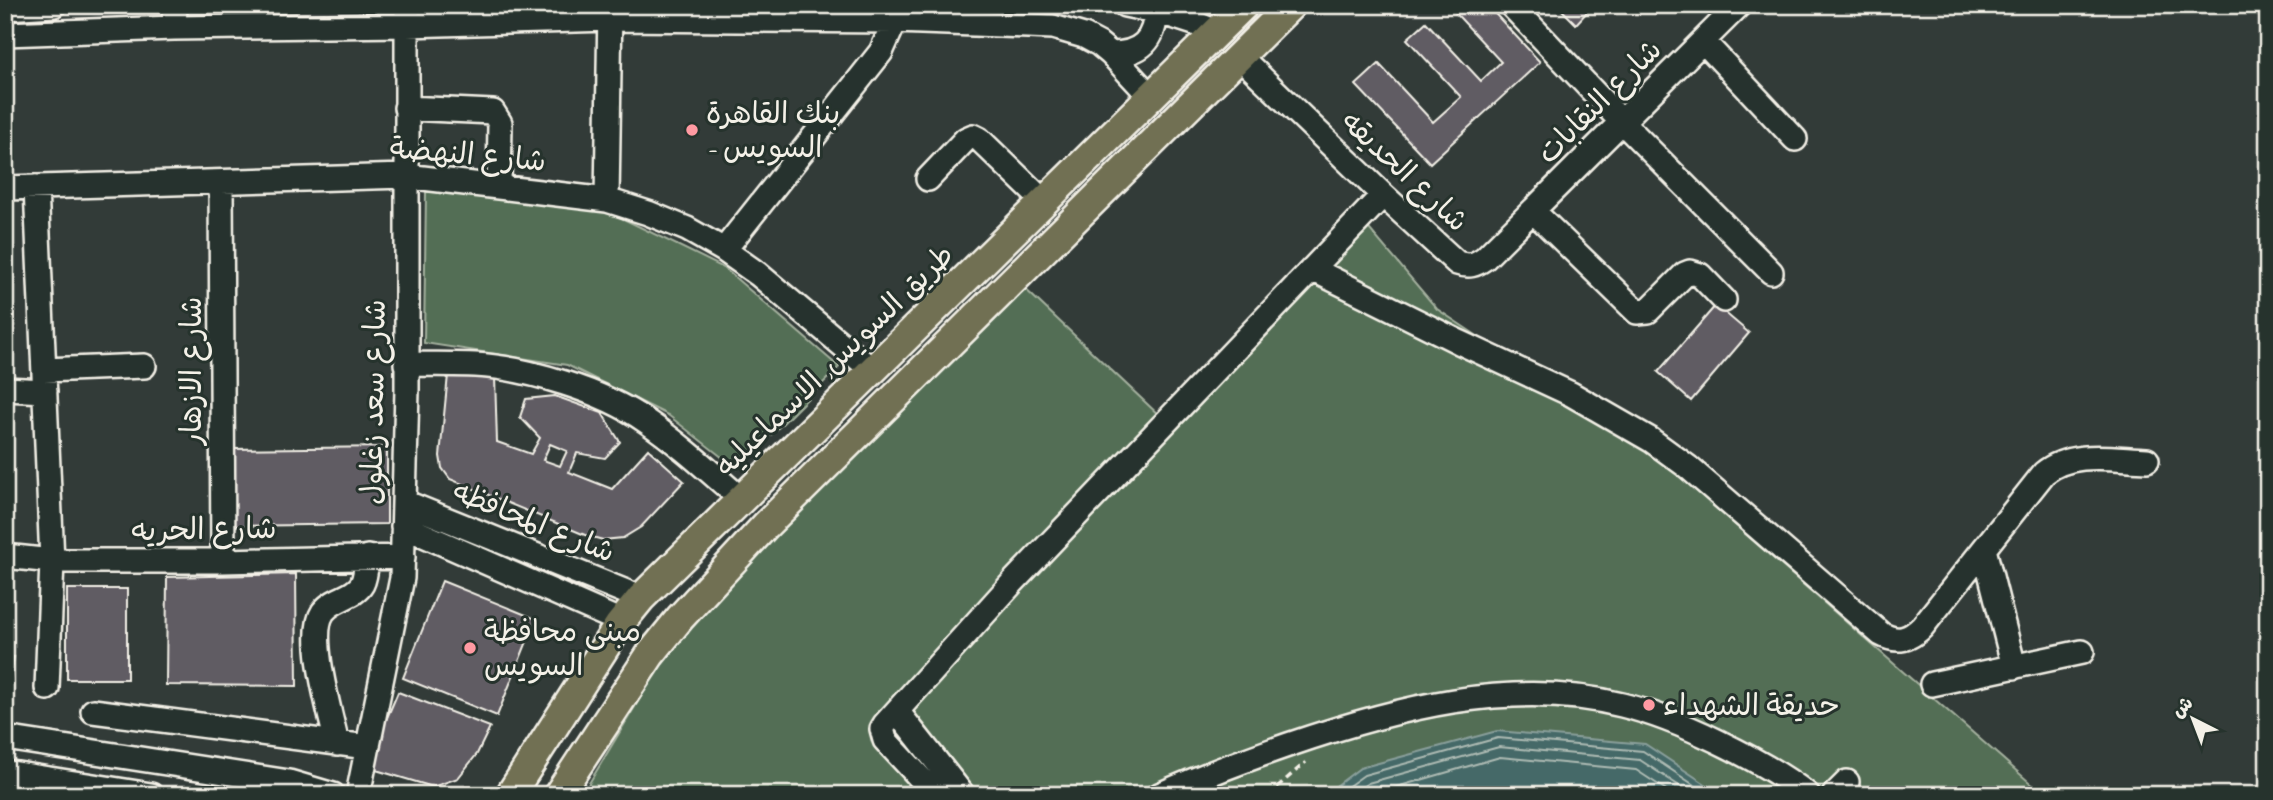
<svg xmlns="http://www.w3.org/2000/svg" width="2273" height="800" font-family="Caveat,'Playpen Sans Arabic',sans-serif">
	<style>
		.green { fill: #536e55; stroke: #a4b09e; stroke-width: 2 }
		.water { fill: #446967; stroke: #8a9f9b; stroke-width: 2 }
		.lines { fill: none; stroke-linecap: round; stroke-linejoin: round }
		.shore { stroke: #aebbb4; stroke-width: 2 }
		.building { fill: #605b64; stroke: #f4f1e8; stroke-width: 2; fill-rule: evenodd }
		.minor-casing { stroke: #f4f1e8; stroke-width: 28 }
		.major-casing { stroke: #f4f1e8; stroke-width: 33 }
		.path { stroke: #f4f1e8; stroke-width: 3.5; stroke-dasharray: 7 5; stroke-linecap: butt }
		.minor { stroke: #26332d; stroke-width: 23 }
		.major { stroke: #716f52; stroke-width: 28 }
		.poi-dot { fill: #ff9aa2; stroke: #26332d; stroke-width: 2.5 }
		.labels { text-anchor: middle; stroke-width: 6; stroke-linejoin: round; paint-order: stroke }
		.street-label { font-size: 30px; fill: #f4f1e8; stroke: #26332d }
		.poi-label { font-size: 30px; fill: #f4f1e8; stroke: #26332d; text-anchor: start }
	</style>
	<rect width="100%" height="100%" fill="#323b38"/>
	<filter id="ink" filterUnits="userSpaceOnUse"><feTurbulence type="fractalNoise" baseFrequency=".0143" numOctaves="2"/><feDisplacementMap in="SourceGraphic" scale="14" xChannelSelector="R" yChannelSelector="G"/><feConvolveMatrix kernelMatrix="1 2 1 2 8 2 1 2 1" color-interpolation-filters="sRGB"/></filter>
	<g filter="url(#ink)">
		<!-- green -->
		<path class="green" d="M426 192H479L601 208 724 268 839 367 737 469 668 415 567 365 424 343Z
			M1354 211 1437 309 1653 453 2044 795H582L687 620 1022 286 1161 417Z"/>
		<!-- water -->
		<path class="water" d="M1497 731 1645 744 1722 795H1324L1360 768Z"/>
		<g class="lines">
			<!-- shore -->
			<path class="shore" d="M1336 795 1364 775 1498 738 1643 751 1709 795
				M1351 795 1368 783 1499 747 1640 760 1693 795
				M1369 795 1500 757 1636 770 1674 795"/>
		</g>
		<!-- building -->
		<path class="building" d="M1448 5H1487L1540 62 1430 163 1356 85 1379 64 1433 122 1461 97 1407 39 1426 22 1481 81 1501 62Z
			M1557 5H1587V12L1576 24Z
			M1716 305 1749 333 1691 401 1658 372Z
			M448 375 495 377 497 442 531 454 540 438 520 417 526 399 555 396 602 413 620 442 605 458 577 453 569 472 612 489 648 449 684 481 641 527 623 538 603 540 585 535 450 479 442 468 440 456ZM550 444 567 451 560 466 543 460Z
			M387 447V524L235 526 234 449Z
			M296 574 297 686 166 685 167 577Z
			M442 581 536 619 497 716 403 678Z
			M67 589H127V679H67Z
			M5 656 14 657 6 701H5Z
			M398 692 490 727 477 754 458 778 433 787 366 767Z"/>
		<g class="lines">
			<!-- minor casing -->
			<g class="minor-casing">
				<path id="minor" d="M1125 5C1158 11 1187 19 1217 32
					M1511 5 1622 122 1771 272
					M5 8 54 5
					M174 28 175 5
					M5 34 174 28 407 25 610 19 895 21 1053 27 1084 36 1099 44 1111 54 1151 97
					M1703 41 1795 139
					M1111 54C1141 54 1155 40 1156 10
					M1239 56 1383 195 1457 263C1469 267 1475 265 1485 258L1739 5
					M406 108 493 112 500 123 499 187
					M928 179 966 139 973 136 979 139 1044 202
					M221 182 223 561
					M36 187 52 561 47 688
					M5 188 406 176 607 200 648 213 687 229 724 250 758 274 872 370
					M607 200 610 5
					M1533 211 1637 312 1648 311 1685 274 1690 272 1700 275 1724 300
					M724 250 881 52 895 21 896 7
					M1312 269 1459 342 1571 394 1651 440 1688 467 1881 634C1897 643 1909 640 1922 627L2044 473C2072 450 2113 459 2147 460
					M406 364C429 364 452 364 475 365 527 368 603 391 646 421 680 444 710 472 741 499
					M44 370 144 366
					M5 389 45 391
					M404 502 641 598
					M403 526 622 622
					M1984 549 2014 667
					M5 556 52 561H223L403 557
					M1932 684 2082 652
					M93 711 367 747
					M897 711 963 795
					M5 738 289 782 333 795
					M337 744C331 715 307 636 323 612 333 598 354 598 362 584 366 576 366 566 367 557
					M5 772 151 795
					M358 795 402 578 407 390V5
					M936 795 885 740 882 729 885 724 1013 582 1383 195
					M1159 795C1201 776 1245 760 1288 745 1393 709 1512 677 1622 705 1655 713 1686 726 1717 741 1748 756 1781 773 1808 795
					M1834 795 1847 782"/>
			</g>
			<!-- major casing -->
			<g class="major-casing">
				<path id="major" d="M510 795 619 625 641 598 1244 5
					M558 795 650 655 680 618 766 525 1291 5"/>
			</g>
			<!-- path -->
			<path class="path" d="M1268 795 1306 762"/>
			<!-- minor -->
			<use href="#minor" class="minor"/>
			<!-- major -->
			<use href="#major" class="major"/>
		</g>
	</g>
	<!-- markers -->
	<g class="poi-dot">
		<circle cx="692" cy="130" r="7"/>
		<circle cx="470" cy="648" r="7"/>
		<circle cx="1649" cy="705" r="7"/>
	</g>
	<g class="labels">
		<!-- street labels -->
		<g class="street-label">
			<text transform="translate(1599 101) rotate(-45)" y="10">شارع النقابات</text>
			<text transform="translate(468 154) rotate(5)" y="10">شارع النهضة</text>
			<text transform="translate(1405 171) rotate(43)" y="10">شارع الحديقه</text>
			<text transform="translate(834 360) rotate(-44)" y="10">طريق السويس, الاسماعيليه</text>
			<text transform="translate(191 371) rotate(-90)" y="10">شارع الازهار</text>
			<text transform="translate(373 402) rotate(-89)" y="10">شارع سعد زغلول</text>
			<text transform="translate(534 521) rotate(22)" y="10">شارع المحافظه</text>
			<text transform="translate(204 529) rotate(-1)" y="10">شارع الحريه</text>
		</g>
		<!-- poi labels -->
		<g class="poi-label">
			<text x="706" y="123">بنك القاهرة<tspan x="706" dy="34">- السويس</tspan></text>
			<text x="484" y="641">مبنى محافظة<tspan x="484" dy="34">السويس</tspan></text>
			<text x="1663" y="715">حديقة الشهداء</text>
		</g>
	</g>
	<!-- margin -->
	<rect width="2273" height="800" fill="none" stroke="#26332d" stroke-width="28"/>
	<rect x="14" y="14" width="2245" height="772" fill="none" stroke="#f4f1e8" stroke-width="2.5" filter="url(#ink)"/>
	<!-- north arrow -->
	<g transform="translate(2193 719) rotate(318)" stroke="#26332d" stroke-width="5" paint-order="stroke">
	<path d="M0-5L12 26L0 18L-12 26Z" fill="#f4f1e8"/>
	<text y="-10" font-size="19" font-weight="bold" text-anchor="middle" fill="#f4f1e8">ش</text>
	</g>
</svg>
